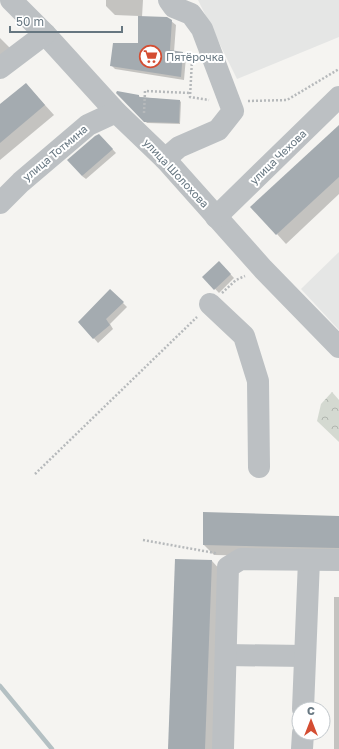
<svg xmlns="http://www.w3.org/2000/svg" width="339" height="749" font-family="'Golos Text',sans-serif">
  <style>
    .built { fill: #e5e6e5 }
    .forest { fill: url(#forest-crowns) }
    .shadow { fill: #0003 }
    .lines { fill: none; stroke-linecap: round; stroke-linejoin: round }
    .stream { stroke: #b4c0c3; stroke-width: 4.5 }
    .building { fill: #a4abb0 }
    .path { stroke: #b6b9bb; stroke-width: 2.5; stroke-dasharray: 2 2; stroke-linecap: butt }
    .minor { stroke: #bcc0c3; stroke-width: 22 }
    .labels { text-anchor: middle; stroke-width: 4; stroke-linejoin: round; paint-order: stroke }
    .poi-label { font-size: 11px; fill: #667680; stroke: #fff; text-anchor: start }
    .street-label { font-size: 11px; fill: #667680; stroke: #fff }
  </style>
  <defs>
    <pattern id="forest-crowns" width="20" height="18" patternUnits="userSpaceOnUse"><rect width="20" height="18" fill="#d4d9d1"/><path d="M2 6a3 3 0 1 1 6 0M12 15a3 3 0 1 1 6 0" fill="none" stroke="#b0b5af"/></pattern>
  </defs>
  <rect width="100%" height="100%" fill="#f5f4f1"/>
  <g class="built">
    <path d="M198 0H339V37L237 79Z"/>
    <path d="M339 252V330L301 289Z"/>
  </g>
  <path class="forest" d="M332 392 339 400V442L317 421 321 404Z"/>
  <g class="shadow">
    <path d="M106 0H143L142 17 171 21 176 25 174 52 182 53 186 57 184 80 115 69 111 65 139 44V16L115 15 106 6Z"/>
    <path d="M0 38 17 55 0 68Z"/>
    <path d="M26 84 54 115 0 160V106Z"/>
    <path d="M117 93 139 96 140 97 180 101 181 102 180 124 147 123Z"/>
    <path d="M339 126V194L286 244 277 234Z"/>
    <path d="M103 139 116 153 86 179 82 176Z"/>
    <path d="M219 262 234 278 219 293 204 277Z"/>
    <path d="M110 290 127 307 110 324 113 329 98 343 80 322Z"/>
    <path d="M339 517V557L214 555 204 545Z"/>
    <path d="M212 561 222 572 216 749H169Z"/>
    <rect x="334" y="597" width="5" height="152"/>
  </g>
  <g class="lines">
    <path class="stream" d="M0 686 52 749"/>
  </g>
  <g class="building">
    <path d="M138 16 167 17 172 20 170 50 183 52 181 77 110 66 113 43H138Z"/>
    <path d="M26 83 45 105 0 143V104Z"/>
    <path d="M117 91 139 95V97L180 100 179 123 144 122 116 93Z"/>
    <path d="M339 125V177L276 235 250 207Z"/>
    <path d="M99 134 113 149 82 176 67 160 95 136Z"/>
    <path d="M219 261 231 274 214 290 202 277Z"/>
    <path d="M110 289 124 302 106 319 110 325 93 339 78 322Z"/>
    <path d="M203 512 339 516V548L203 545Z"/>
    <path d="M175 559 212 560 205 749H168Z"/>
  </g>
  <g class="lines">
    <g class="path">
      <path d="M192 60 190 97 209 100"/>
      <path d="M248 101 287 100 339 69"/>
      <path d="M144 113 145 91 190 93"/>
      <path d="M222 293 236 280 245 276"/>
      <path d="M35 474 197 317"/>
      <path d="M143 540 215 553 216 555"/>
    </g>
    <g class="minor">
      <path d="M11 0 45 34 116 112 165 159 263 269 339 347"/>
      <path d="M0 68 45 34"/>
      <path d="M165 159 179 147 218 130 233 111 202 29 191 14 174 7 169 0"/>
      <path d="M0 203 21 182 88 125 116 112"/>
      <path d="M216 217 339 97"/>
      <path d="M210 304 244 336 258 381 259 467"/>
      <path d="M226 655 305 656"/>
      <path d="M303 709 309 560"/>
      <path d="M223 749 228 567 241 559 339 560"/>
      <path d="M302 749 303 733"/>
    </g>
  </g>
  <defs>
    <symbol id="supermarket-ring" viewBox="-11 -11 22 22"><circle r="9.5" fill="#fff" stroke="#d44d32" stroke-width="1.5"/><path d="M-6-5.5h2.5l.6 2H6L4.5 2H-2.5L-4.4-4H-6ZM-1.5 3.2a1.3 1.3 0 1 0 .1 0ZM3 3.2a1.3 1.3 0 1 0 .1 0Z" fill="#d44d32"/></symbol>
  </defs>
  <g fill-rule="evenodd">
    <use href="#supermarket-ring" x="138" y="44" width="25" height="25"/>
  </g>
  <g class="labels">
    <g class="poi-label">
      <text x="166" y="61">Пятёрочка</text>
    </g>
    <g class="street-label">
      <text transform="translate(55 153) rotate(-40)" y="4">улица Тотмина</text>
      <text transform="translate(278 157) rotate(-44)" y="4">улица Чехова</text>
      <text transform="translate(176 173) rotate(47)" y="4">улица Шолохова</text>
    </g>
  </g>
  <g transform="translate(311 721)"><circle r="19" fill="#ffffff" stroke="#c2c8cc"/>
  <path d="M0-3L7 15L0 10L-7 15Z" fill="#d44d32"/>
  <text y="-6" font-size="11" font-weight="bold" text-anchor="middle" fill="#667680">С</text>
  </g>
  <path d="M10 26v6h112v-6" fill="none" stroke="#667680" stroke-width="2"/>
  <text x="16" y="26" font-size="12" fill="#667680" stroke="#ffffff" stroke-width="3" paint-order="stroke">50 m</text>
</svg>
